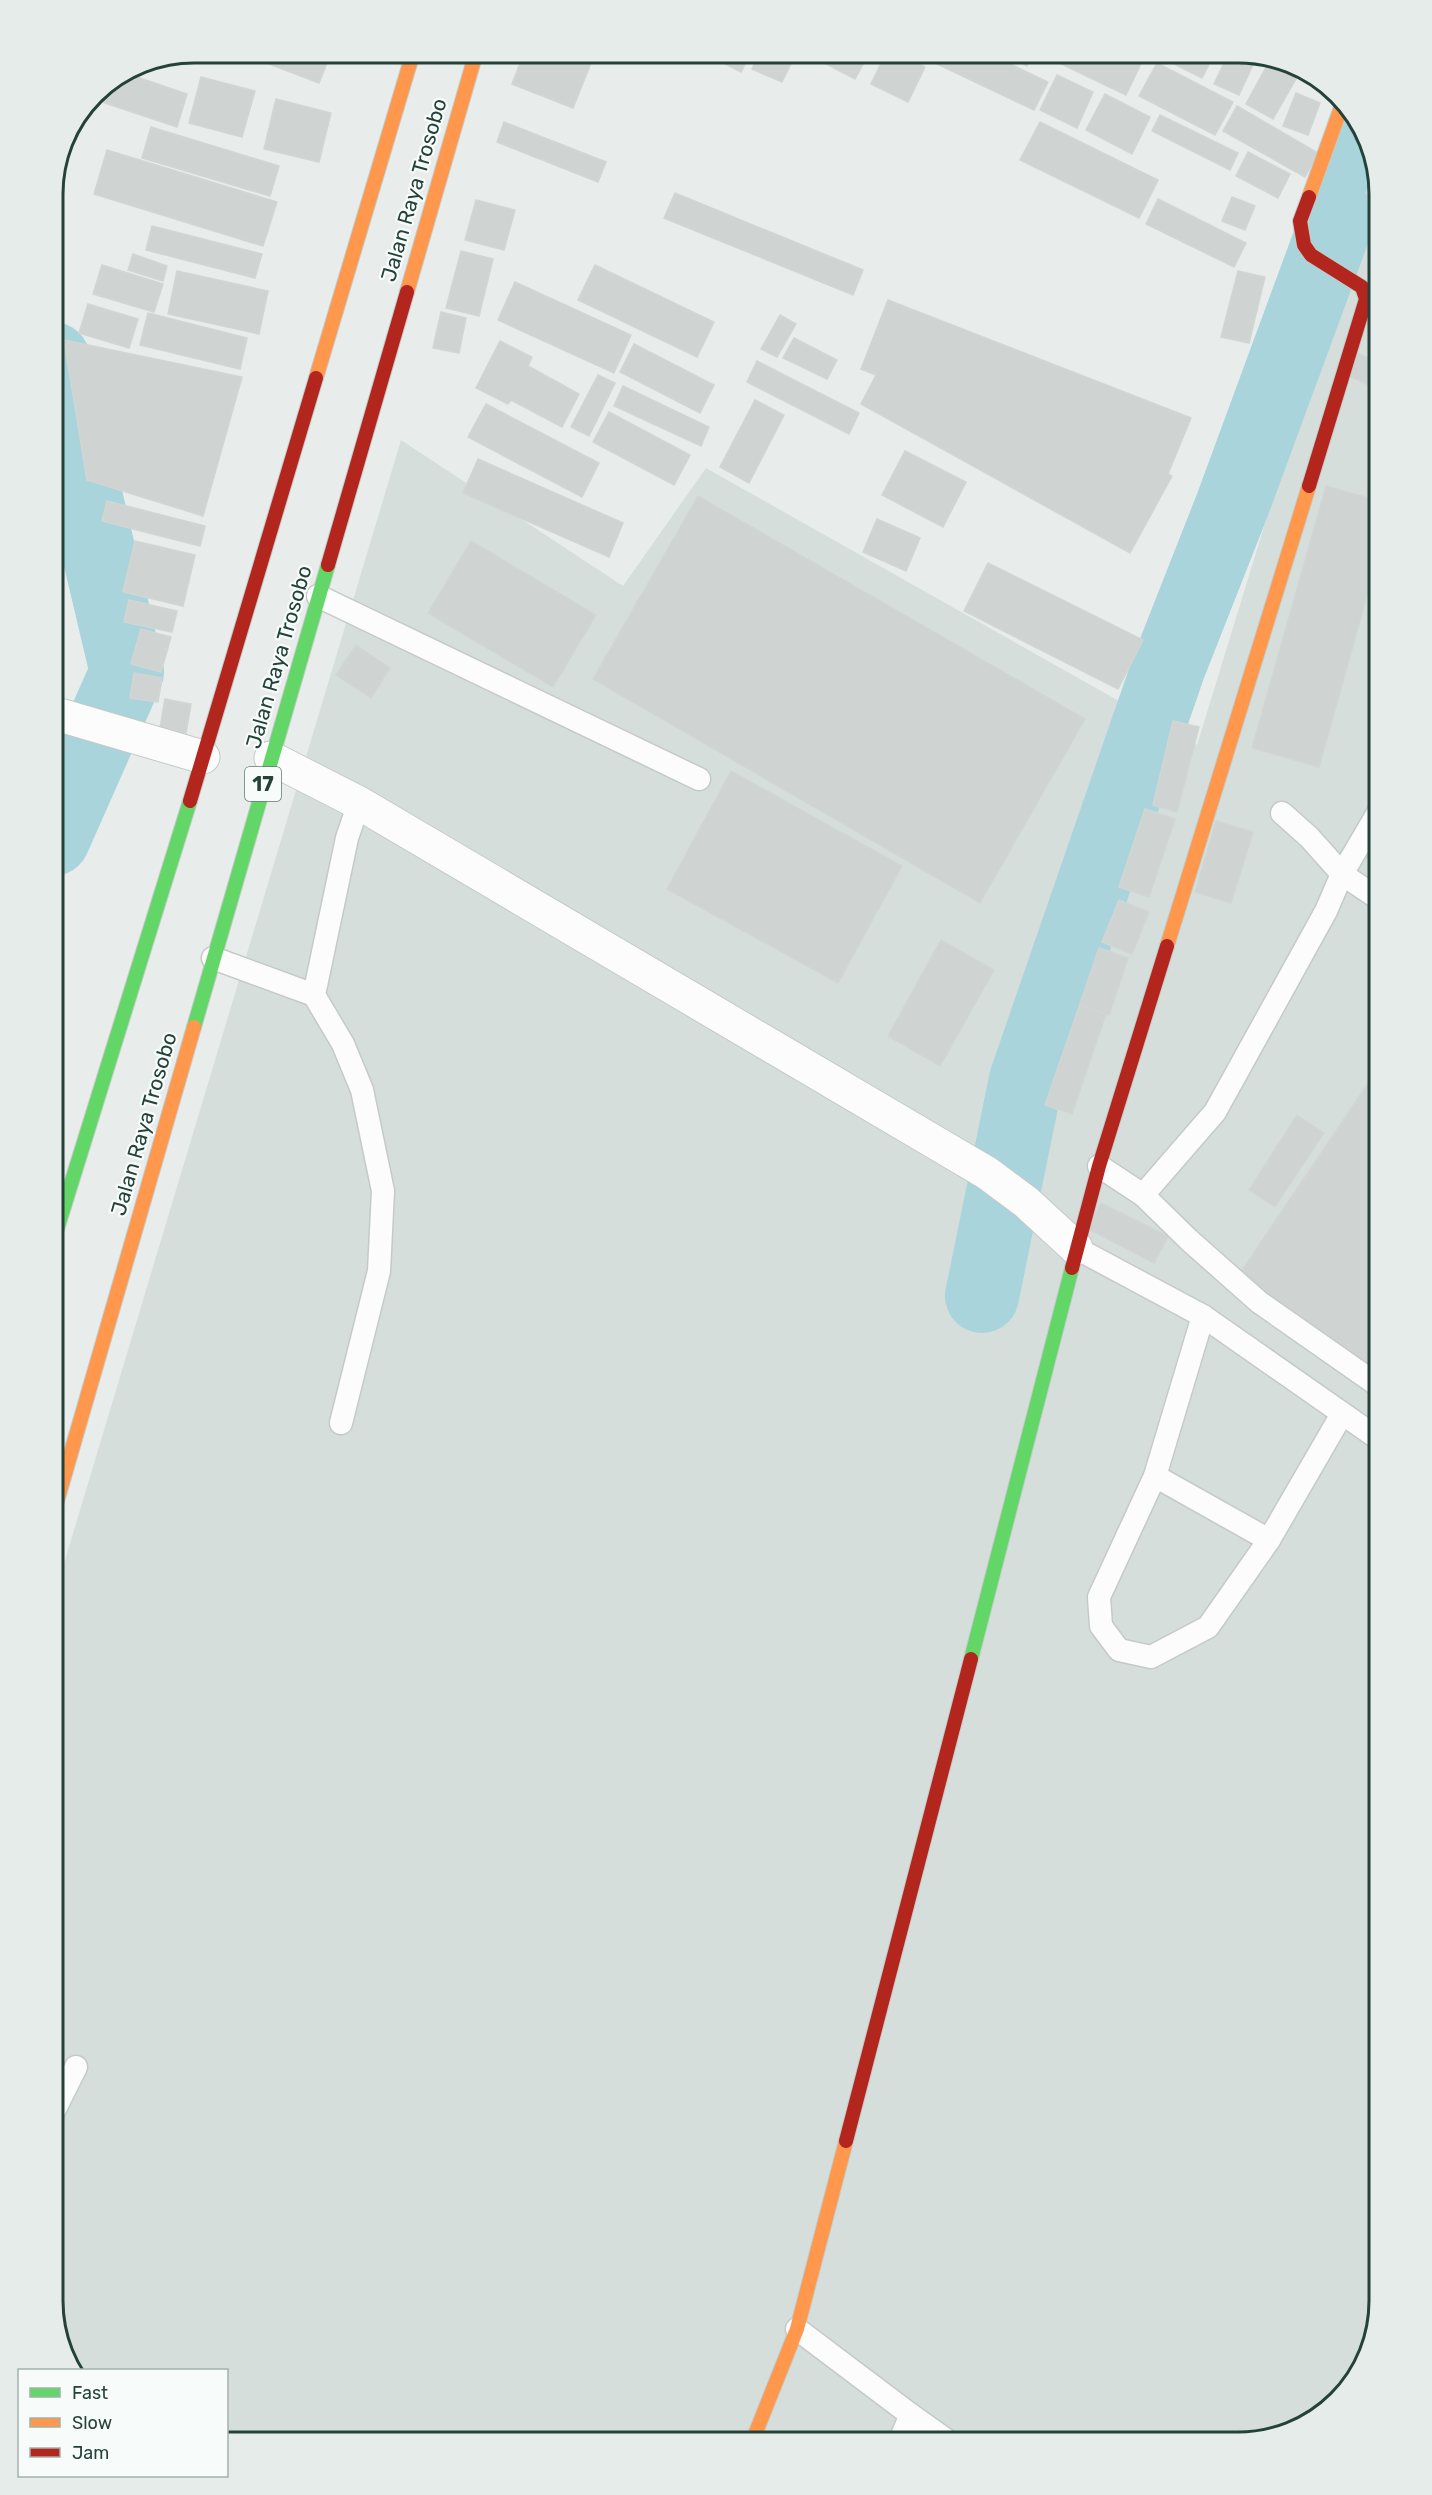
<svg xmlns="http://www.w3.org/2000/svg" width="1432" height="2495" font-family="Rubik,sans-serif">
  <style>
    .built { fill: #d6dedb }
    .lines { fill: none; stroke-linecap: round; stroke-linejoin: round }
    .river { stroke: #a9d4db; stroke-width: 74 }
    .building { fill: #cfd4d2; stroke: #d1d6d4; stroke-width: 1.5 }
    .lane-casing { stroke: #c5cac8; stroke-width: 25 }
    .street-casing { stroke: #c5cac8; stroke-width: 35 }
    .fast-casing { stroke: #c3cbc8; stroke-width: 16 }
    .slow-casing { stroke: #c3cbc8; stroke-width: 16 }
    .jam-casing { stroke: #c3cbc8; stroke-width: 16 }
    .lane { stroke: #fcfcfc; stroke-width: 22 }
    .street { stroke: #fcfcfc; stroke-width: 33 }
    .fast { stroke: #63d668; stroke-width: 14 }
    .slow { stroke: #ff974d; stroke-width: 14 }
    .jam { stroke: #b3261e; stroke-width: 14 }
    .labels { text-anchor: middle; stroke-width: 4.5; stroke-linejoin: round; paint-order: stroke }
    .shield { fill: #f7fbf9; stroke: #637a73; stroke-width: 1.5 }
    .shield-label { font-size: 20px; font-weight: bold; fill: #24423a }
    .street-label { font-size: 21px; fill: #24423a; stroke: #f7fbf9 }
    .rim { fill: none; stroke: #24423a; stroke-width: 3 }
  </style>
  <rect width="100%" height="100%" fill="#e8edeb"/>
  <path class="built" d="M1374 168 1379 194V2302L1356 2380 1300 2428 1238 2442H227L226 2370H73L67 2363 53 2301V1600L401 440 623 586 706 468 1197 745Z"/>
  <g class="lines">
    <g class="river">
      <path d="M53 839 127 672 53 359"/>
      <path d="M982 1296 1026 1080 1169 666 1232 506 1334 229 1364 130"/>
    </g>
  </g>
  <g class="building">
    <path d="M240 53H331L319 83Z"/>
    <path d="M524 53H578L593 58 573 108 512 84Z"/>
    <path d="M718 53H751L741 72 715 59Z"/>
    <path d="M759 53H796L782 82 752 69Z"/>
    <path d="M805 53H869L855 79Z"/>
    <path d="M886 53H897L925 67 908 102 871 84Z"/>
    <path d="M914 53H987L1048 82 1034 110Z"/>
    <path d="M1000 53H1033L1027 66Z"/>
    <path d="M1043 53H1146L1126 95 1042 55Z"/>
    <path d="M1175 53H1215L1202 78 1170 62Z"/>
    <path d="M1229 53H1248L1257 56 1239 95 1214 84Z"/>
    <path d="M1270 60 1300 72 1273 119 1246 104Z"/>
    <path d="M1157 63 1233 102 1215 135 1139 96Z"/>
    <path d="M125 73 187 94 177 127 96 100 99 90Z"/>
    <path d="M1057 75 1093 92 1077 128 1040 110Z"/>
    <path d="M201 77 255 91 242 137 189 123Z"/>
    <path d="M1296 93 1320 103 1308 135 1283 126Z"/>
    <path d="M1105 94 1150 117 1132 154 1086 130Z"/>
    <path d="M276 99 331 113 319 162 264 149Z"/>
    <path d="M1237 106 1318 153 1305 177 1223 131Z"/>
    <path d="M1160 115 1238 153 1230 170 1152 131Z"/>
    <path d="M504 122 606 162 598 182 497 142Z"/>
    <path d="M1040 122 1158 180 1139 218 1020 160Z"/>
    <path d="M151 127 279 166 270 196 142 158Z"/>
    <path d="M107 150 277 202 263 246 94 194Z"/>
    <path d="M1248 152 1290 174 1278 198 1236 176Z"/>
    <path d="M1374 170 1379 194V197L1366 193Z"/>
    <path d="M675 193 863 270 853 295 664 218Z"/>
    <path d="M1232 197 1255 206 1245 230 1222 221Z"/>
    <path d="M1158 199 1246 243 1234 267 1146 224Z"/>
    <path d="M476 200 515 210 504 250 465 240Z"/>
    <path d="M152 226 262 254 255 278 146 250Z"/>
    <path d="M461 251 493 259 479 316 446 308Z"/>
    <path d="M133 254 167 266 163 281 128 270Z"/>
    <path d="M102 265 163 284 154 312 93 294Z"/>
    <path d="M595 265 714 322 697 357 578 300Z"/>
    <path d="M177 271 268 291 259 334 168 314Z"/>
    <path d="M1238 271 1265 277 1249 343 1221 337Z"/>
    <path d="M515 282 631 335 614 373 498 320Z"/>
    <path d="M888 300 1191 418 1168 474 1172 476 1130 553 861 404 876 375 861 369Z"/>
    <path d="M88 304 138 319 129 348 79 333Z"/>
    <path d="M441 312 466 318 459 353 433 348Z"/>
    <path d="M148 313 247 338 240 369 140 345Z"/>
    <path d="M780 315 796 324 777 357 761 349Z"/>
    <path d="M794 338 837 360 827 379 783 358Z"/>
    <path d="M64 340 242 377 203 516 87 480Z"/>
    <path d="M500 341 532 357 528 366 579 394 562 427 511 400 508 404 476 388Z"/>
    <path d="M634 344 714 385 700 413 620 372Z"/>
    <path d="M1357 353 1379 363V390L1347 375Z"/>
    <path d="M757 361 859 413 849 434 747 382Z"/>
    <path d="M598 375 615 383 589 436 571 427Z"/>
    <path d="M623 386 709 427 701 446 614 406Z"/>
    <path d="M755 400 784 415 749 483 720 467Z"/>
    <path d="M486 404 599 463 582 497 468 437Z"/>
    <path d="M609 412 690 455 674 485 593 442Z"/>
    <path d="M905 451 966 482 943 527 882 495Z"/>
    <path d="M478 459 623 523 609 557 463 493Z"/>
    <path d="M1326 486 1379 501V553L1319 767 1252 748Z"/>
    <path d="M698 496 1085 719 980 903 593 679Z"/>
    <path d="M107 501 205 526 200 546 102 521Z"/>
    <path d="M877 519 920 538 906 571 863 552Z"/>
    <path d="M135 541 195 555 183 606 123 592Z"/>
    <path d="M471 541 596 615 553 687 428 613Z"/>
    <path d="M988 563 1143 640 1118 689 964 611Z"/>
    <path d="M129 600 177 611 172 632 124 622Z"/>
    <path d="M141 629 171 637 161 672 131 664Z"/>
    <path d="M356 645 390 668 371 698 336 675Z"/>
    <path d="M134 673 162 678 158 702 130 698Z"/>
    <path d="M165 699 191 704 186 733 160 728Z"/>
    <path d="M1173 721 1199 727 1177 812 1153 805Z"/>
    <path d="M731 771 902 866 838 983 667 889Z"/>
    <path d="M1145 809 1175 819 1149 897 1119 887Z"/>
    <path d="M1379 817V866L1357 851Z"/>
    <path d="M1216 821 1253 832 1231 903 1195 892Z"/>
    <path d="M1119 900 1149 912 1132 954 1102 942Z"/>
    <path d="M941 940 994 970 940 1066 888 1036Z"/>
    <path d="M1099 948 1128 958 1109 1015 1080 1004Z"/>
    <path d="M1080 1004 1106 1014 1072 1114 1045 1105Z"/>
    <path d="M1379 1067V1375L1237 1278Z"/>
    <path d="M1297 1115 1324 1133 1275 1207 1249 1190Z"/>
    <path d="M1101 1203 1168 1236 1154 1263 1088 1229Z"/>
  </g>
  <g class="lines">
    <defs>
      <g id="lane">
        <path d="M318 596 699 779"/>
        <path d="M1282 813 1309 837 1342 874 1379 899"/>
        <path d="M213 958 314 995"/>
        <path d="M1099 1166 1143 1195 1215 1112 1326 911 1342 874 1379 811"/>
        <path d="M1143 1195 1189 1240 1259 1302 1379 1386"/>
        <path d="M1076 1248 1203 1316 1379 1439"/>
        <path d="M1203 1316 1155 1476 1099 1597 1101 1626 1119 1650 1151 1657 1208 1627 1269 1540 1342 1414"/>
        <path d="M341 1423 379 1271 383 1191 362 1090 343 1044 314 995 347 838 359 803"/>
        <path d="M1155 1476 1269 1540"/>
        <path d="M53 2113 76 2067"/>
        <path d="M797 2329 911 2415 899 2442"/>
        <path d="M911 2415 949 2442"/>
      </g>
      <g id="street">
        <path d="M53 713 203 757"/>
        <path d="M271 758 359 803 987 1173 1026 1202 1076 1248"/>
      </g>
      <g id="fast">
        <path d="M194 1027 328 565"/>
        <path d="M53 1242 190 801"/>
        <path d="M971 1659 1072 1268"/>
      </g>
      <g id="slow">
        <path d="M1309 197 1342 105"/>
        <path d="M407 292 476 53"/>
        <path d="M316 378 413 53"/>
        <path d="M1167 946 1309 486"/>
        <path d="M53 1515 194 1027"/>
        <path d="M752 2442 797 2329 846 2141"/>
      </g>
      <g id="jam">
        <path d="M1309 486 1366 299 1362 287 1311 255 1304 245 1300 221 1309 197"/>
        <path d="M328 565 407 292"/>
        <path d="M190 801 316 378"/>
        <path d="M1072 1268 1099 1166 1167 946"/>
        <path d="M846 2141 971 1659"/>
      </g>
    </defs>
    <use href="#lane" class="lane-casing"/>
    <use href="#street" class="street-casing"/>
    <use href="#fast" class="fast-casing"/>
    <use href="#slow" class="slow-casing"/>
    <use href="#jam" class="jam-casing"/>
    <use href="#lane" class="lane"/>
    <use href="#street" class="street"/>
    <use href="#fast" class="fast"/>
    <use href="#slow" class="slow"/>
    <use href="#jam" class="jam"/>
  </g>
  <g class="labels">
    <rect class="shield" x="245" y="767" width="36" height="34" rx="4.5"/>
    <g class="shield-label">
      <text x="263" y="791">17</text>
    </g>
    <g class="street-label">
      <text transform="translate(414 190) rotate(-74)" y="7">Jalan Raya Trosobo</text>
      <text transform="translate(279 657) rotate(-74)" y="7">Jalan Raya Trosobo</text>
      <text transform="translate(144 1124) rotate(-74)" y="7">Jalan Raya Trosobo</text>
    </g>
  </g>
  <path d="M0 0H1432V2495H0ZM194 63H1238A131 131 0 0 1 1369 194V2301A131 131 0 0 1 1238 2432H194A131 131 0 0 1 63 2301V194A131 131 0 0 1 194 63Z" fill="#e6ecea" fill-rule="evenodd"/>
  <path class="rim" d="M194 63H1238A131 131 0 0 1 1369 194V2301A131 131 0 0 1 1238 2432H194A131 131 0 0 1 63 2301V194A131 131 0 0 1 194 63Z"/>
  <rect x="18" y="2369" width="210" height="108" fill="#f7fbf9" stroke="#a3b1ad" stroke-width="1.5"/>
  <rect x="30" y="2388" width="30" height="9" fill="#63d668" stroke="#a3b1ad" stroke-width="1.5"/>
  <text x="72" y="2399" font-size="18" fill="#24423a">Fast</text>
  <rect x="30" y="2418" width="30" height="9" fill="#ff974d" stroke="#a3b1ad" stroke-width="1.5"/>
  <text x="72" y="2429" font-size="18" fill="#24423a">Slow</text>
  <rect x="30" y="2448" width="30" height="9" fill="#b3261e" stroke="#a3b1ad" stroke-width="1.5"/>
  <text x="72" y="2459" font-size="18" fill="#24423a">Jam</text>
</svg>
